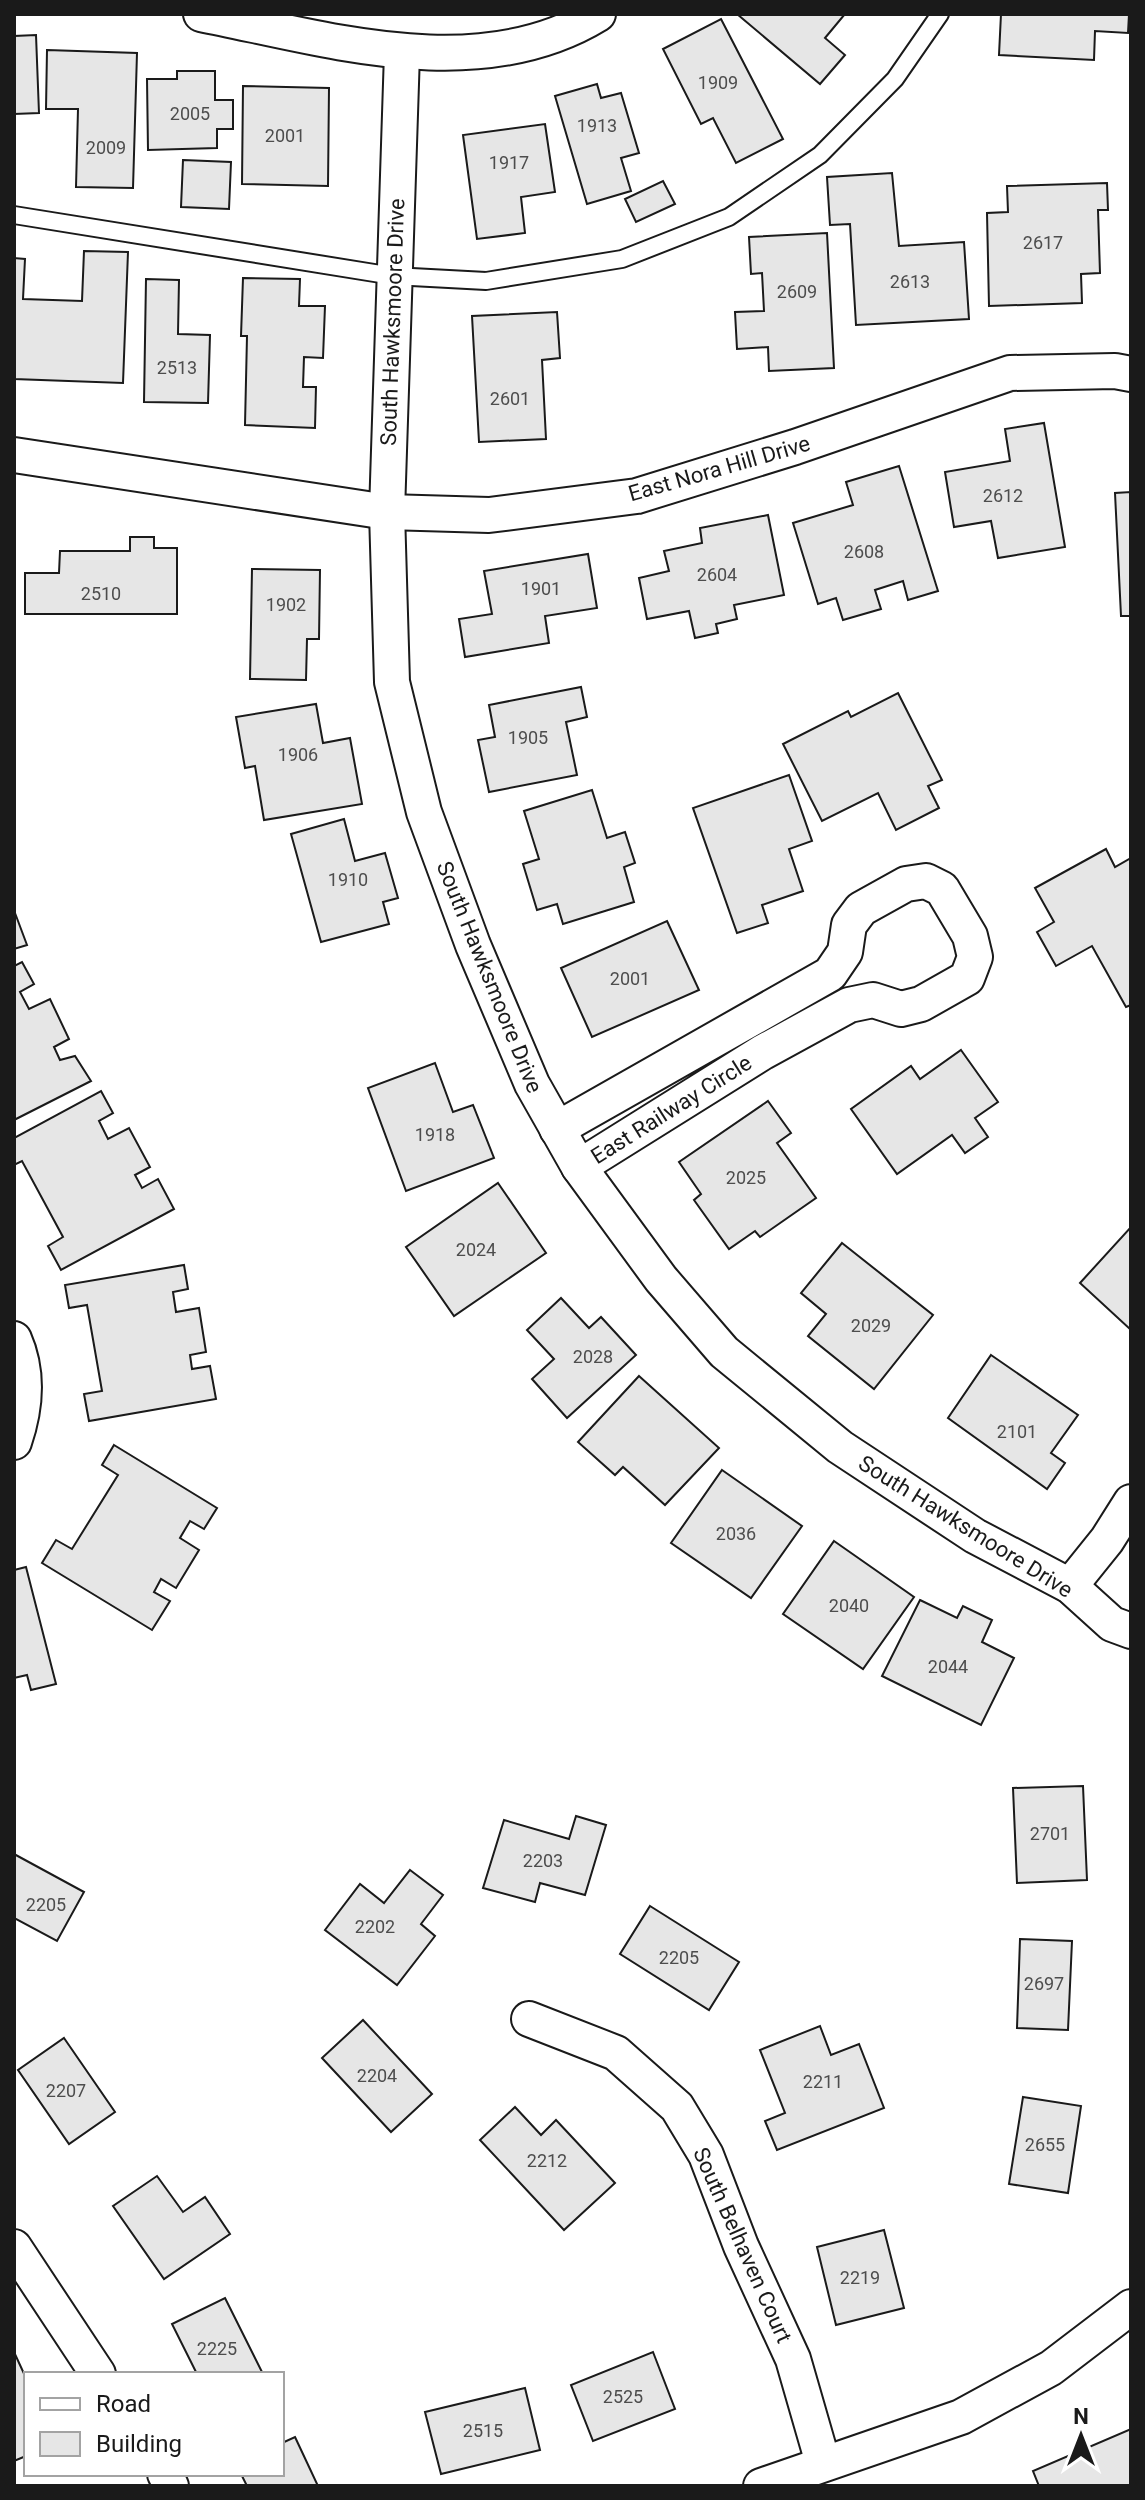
<svg xmlns="http://www.w3.org/2000/svg" width="1145" height="2500" font-family="Roboto,sans-serif">
  <style>
    .building { fill: #e6e6e6; stroke: #1a1a1a; stroke-width: 2 }
    .lines { fill: none; stroke-linecap: round; stroke-linejoin: round }
    .lane-casing { stroke: #1a1a1a; stroke-width: 20 }
    .street-casing { stroke: #1a1a1a; stroke-width: 38 }
    .lane { stroke: #fff; stroke-width: 16 }
    .street { stroke: #fff; stroke-width: 34 }
    .labels { text-anchor: middle; stroke-width: 6; stroke-linejoin: round; paint-order: stroke }
    .number-label { font-size: 18px; fill: #4d4d4d }
    .street-label { font-size: 22px; fill: #1a1a1a; stroke: #fff }
  </style>
  <rect width="100%" height="100%" fill="#fff"/>
  <g class="building">
    <path d="M737 14H845L825 38 845 55 820 84Z"/>
    <path d="M1001 14H1129L1128 33 1095 31 1094 60 999 55Z"/>
    <path d="M721 19 783 139 736 163 713 118 701 124 663 49Z"/>
    <path d="M36 35 39 113 14 114V36Z"/>
    <path d="M47 50 137 53 133 188 76 187 78 109H46Z"/>
    <path d="M177 71H215V100H233V129H217V148L148 150 147 79H177Z"/>
    <path d="M597 84 601 98 621 93 639 153 621 158 631 191 587 204 555 96Z"/>
    <path d="M243 86 329 88 328 186 242 184Z"/>
    <path d="M545 124 555 192 521 197 525 233 477 239 463 135Z"/>
    <path d="M183 160 231 162 229 209 181 207Z"/>
    <path d="M892 173 899 246 964 242 969 319 856 325 850 224 830 225 827 177Z"/>
    <path d="M663 181 675 204 636 222 625 199Z"/>
    <path d="M1107 183 1108 210H1098L1100 273 1081 274 1082 303 989 306 987 213 1008 212 1007 186Z"/>
    <path d="M827 233 834 368 769 371 768 347 737 349 735 312 764 311 762 273 751 274 749 237Z"/>
    <path d="M84 251 128 252 123 383 14 379V258L25 259 23 299 82 301Z"/>
    <path d="M243 278 300 279 299 306H325L323 358 304 357 303 387H316L315 428 245 425 247 336H241Z"/>
    <path d="M146 279 179 280 178 334 210 335 208 403 144 402Z"/>
    <path d="M557 312 560 358 542 360 546 439 479 442 472 316Z"/>
    <path d="M1044 423 1065 547 998 558 991 521 954 527 945 472 1010 461 1005 429Z"/>
    <path d="M899 466 938 591 908 600 903 581 875 590 881 609 843 620 836 598 818 604 793 523 853 505 846 482Z"/>
    <path d="M1131 492V616H1121L1115 493Z"/>
    <path d="M768 515 784 595 734 605 737 619 716 624 718 633 695 638 689 611 647 619 639 578 669 571 664 551 702 543 700 528Z"/>
    <path d="M130 537H154V548H177V614H25V573H59L60 551H130Z"/>
    <path d="M588 554 597 608 545 616 549 643 465 657 459 619 492 614 484 571Z"/>
    <path d="M252 569 320 570 319 639H307L306 680 250 679Z"/>
    <path d="M581 687 587 717 566 722 577 775 489 792 478 740 495 737 489 705Z"/>
    <path d="M898 693 942 780 928 786 939 808 896 830 878 793 822 821 783 744 848 711 851 717Z"/>
    <path d="M316 704 323 743 350 738 362 804 264 820 255 766 245 768 236 717Z"/>
    <path d="M789 775 812 841 789 849 803 891 762 905 768 923 737 933 693 808Z"/>
    <path d="M592 790 607 838 625 832 635 863 624 867 634 902 563 924 557 904 537 910 523 864 539 859 524 811Z"/>
    <path d="M344 819 355 861 385 853 398 898 383 902 389 924 321 942 291 834Z"/>
    <path d="M1106 849 1115 867 1131 858V1005L1126 1007 1092 946 1056 966 1037 932 1054 922 1035 888Z"/>
    <path d="M15 913 27 945 14 949V914Z"/>
    <path d="M667 921 699 990 592 1037 561 968Z"/>
    <path d="M22 962 34 984 20 992 29 1009 50 999 69 1039 54 1047 60 1060 75 1056 91 1081 14 1120V966Z"/>
    <path d="M961 1050 998 1102 975 1118 988 1137 965 1153 952 1135 897 1174 851 1109 911 1066 920 1079Z"/>
    <path d="M435 1063 453 1112 473 1105 494 1158 406 1191 368 1088Z"/>
    <path d="M101 1091 113 1113 99 1121 108 1139 129 1128 150 1167 135 1175 142 1188 158 1179 174 1209 61 1270 48 1246 63 1237 22 1161 14 1165V1138Z"/>
    <path d="M768 1101 791 1133 777 1143 816 1198 760 1237 755 1231 729 1249 694 1200 701 1194 679 1162Z"/>
    <path d="M498 1183 546 1253 454 1316 406 1247Z"/>
    <path d="M1131 1227V1330L1080 1283Z"/>
    <path d="M842 1243 933 1315 874 1389 808 1336 826 1314 801 1293Z"/>
    <path d="M184 1265 188 1289 173 1292 176 1312 199 1308 206 1352 190 1355 192 1369 210 1366 216 1399 89 1421 84 1394 102 1391 87 1305 69 1308 65 1285Z"/>
    <path d="M561 1298 589 1328 601 1317 636 1355 567 1418 532 1379 554 1359 527 1330Z"/>
    <path d="M991 1355 1078 1415 1051 1453 1065 1463 1047 1489 948 1418Z"/>
    <path d="M639 1376 719 1448 665 1505 623 1467 615 1475 578 1442Z"/>
    <path d="M114 1445 217 1508 204 1529 190 1521 180 1538 199 1550 176 1588 161 1579 154 1592 170 1601 152 1630 42 1563 56 1540 72 1549 118 1475 102 1465Z"/>
    <path d="M722 1470 802 1526 751 1598 671 1543Z"/>
    <path d="M834 1541 914 1597 863 1669 783 1614Z"/>
    <path d="M26 1567 56 1684 31 1690 27 1675 14 1678V1570Z"/>
    <path d="M920 1600 957 1618 963 1606 992 1620 982 1642 1014 1658 981 1725 882 1676Z"/>
    <path d="M1083 1786 1087 1880 1017 1883 1013 1788Z"/>
    <path d="M576 1816 606 1825 585 1895 540 1883 535 1902 483 1888 504 1820 569 1839Z"/>
    <path d="M14 1854 84 1892 57 1941 14 1918Z"/>
    <path d="M410 1870 443 1895 421 1924 435 1936 397 1985 325 1930 360 1884 384 1903Z"/>
    <path d="M650 1906 739 1962 709 2010 620 1954Z"/>
    <path d="M1020 1939 1072 1941 1068 2030 1017 2028Z"/>
    <path d="M363 2020 432 2094 391 2132 322 2058Z"/>
    <path d="M820 2026 831 2055 859 2044 884 2108 777 2150 765 2121 785 2113 760 2050Z"/>
    <path d="M64 2038 115 2112 69 2144 18 2070Z"/>
    <path d="M1023 2097 1081 2106 1068 2193 1009 2184Z"/>
    <path d="M515 2107 541 2135 556 2120 615 2183 564 2230 480 2140Z"/>
    <path d="M157 2176 183 2212 205 2197 230 2234 164 2279 113 2206Z"/>
    <path d="M884 2230 904 2308 836 2325 817 2247Z"/>
    <path d="M225 2298 263 2374H197L172 2324Z"/>
    <path d="M14 2352 26 2378V2456L14 2461Z"/>
    <path d="M653 2352 675 2409 593 2441 571 2385Z"/>
    <path d="M525 2388 540 2450 441 2474 425 2412Z"/>
    <path d="M1131 2429V2486H1039L1033 2471Z"/>
    <path d="M295 2437 318 2486H247L241 2474H282V2443Z"/>
  </g>
  <g class="lines">
    <defs>
      <path id="lane" d="M14 215 393 276 486 281 622 259 729 217 820 155 895 79 940 14"/>
      <g id="street">
        <path d="M201 14C327 39 479 87 598 14"/>
        <path d="M402 53 387 512 392 682 424 812 473 945 532 1084 579 1167 661 1279 724 1352 840 1447 975 1536 1070 1586 1112 1624 1131 1631"/>
        <path d="M14 455 387 512 489 515 637 496 795 447 1010 373 1115 371 1131 374"/>
        <path d="M557 1129 830 974 845 952 849 925 861 909 906 884 926 881 942 889 970 936 975 957 967 978 921 1004 901 1009 873 1000 849 1005 763 1052 579 1167"/>
        <path d="M14 1339C29 1373 26 1407 14 1442"/>
        <path d="M1070 1586 1107 1540 1131 1502"/>
        <path d="M529 2019 616 2053 677 2107 706 2155 741 2246 793 2359 823 2463"/>
        <path d="M14 2247 98 2374"/>
        <path d="M165 2474 171 2486"/>
        <path d="M761 2486 961 2417 1051 2368 1131 2307"/>
      </g>
    </defs>
    <use href="#lane" class="lane-casing"/>
    <use href="#street" class="street-casing"/>
    <use href="#lane" class="lane"/>
    <use href="#street" class="street"/>
  </g>
  <g class="labels">
    <g class="number-label">
      <text x="718" y="89">1909</text>
      <text x="190" y="120">2005</text>
      <text x="597" y="132">1913</text>
      <text x="285" y="142">2001</text>
      <text x="106" y="154">2009</text>
      <text x="509" y="169">1917</text>
      <text x="1043" y="249">2617</text>
      <text x="910" y="288">2613</text>
      <text x="797" y="298">2609</text>
      <text x="177" y="374">2513</text>
      <text x="510" y="405">2601</text>
      <text x="1003" y="502">2612</text>
      <text x="864" y="558">2608</text>
      <text x="717" y="581">2604</text>
      <text x="541" y="595">1901</text>
      <text x="101" y="600">2510</text>
      <text x="286" y="611">1902</text>
      <text x="528" y="744">1905</text>
      <text x="298" y="761">1906</text>
      <text x="348" y="886">1910</text>
      <text x="630" y="985">2001</text>
      <text x="435" y="1141">1918</text>
      <text x="746" y="1184">2025</text>
      <text x="476" y="1256">2024</text>
      <text x="871" y="1332">2029</text>
      <text x="593" y="1363">2028</text>
      <text x="1017" y="1438">2101</text>
      <text x="736" y="1540">2036</text>
      <text x="849" y="1612">2040</text>
      <text x="948" y="1673">2044</text>
      <text x="1050" y="1840">2701</text>
      <text x="543" y="1867">2203</text>
      <text x="46" y="1911">2205</text>
      <text x="375" y="1933">2202</text>
      <text x="679" y="1964">2205</text>
      <text x="1044" y="1990">2697</text>
      <text x="377" y="2082">2204</text>
      <text x="823" y="2088">2211</text>
      <text x="66" y="2097">2207</text>
      <text x="1045" y="2151">2655</text>
      <text x="547" y="2167">2212</text>
      <text x="860" y="2284">2219</text>
      <text x="217" y="2355">2225</text>
      <text x="623" y="2403">2525</text>
      <text x="483" y="2437">2515</text>
    </g>
    <g class="street-label">
      <text transform="translate(392 322) rotate(-88)" y="8">South Hawksmoore Drive</text>
      <text transform="translate(719 468) rotate(-16)" y="8">East Nora Hill Drive</text>
      <text transform="translate(490 977) rotate(68)" y="8">South Hawksmoore Drive</text>
      <text transform="translate(671 1109) rotate(-32)" y="8">East Railway Circle</text>
      <text transform="translate(966 1526) rotate(32)" y="8">South Hawksmoore Drive</text>
      <text transform="translate(743 2245) rotate(66)" y="8">South Belhaven Court</text>
    </g>
  </g>
  <rect width="1145" height="2500" fill="none" stroke="#1a1a1a" stroke-width="32"/>
  <rect x="24" y="2372" width="260" height="104" fill="#ffffff" stroke="#a3a3a3" stroke-width="2"/>
  <rect x="40" y="2398" width="40" height="12" fill="#ffffff" stroke="#a3a3a3" stroke-width="2"/>
  <text x="96" y="2412" font-size="24" fill="#1a1a1a">Road</text>
  <rect x="40" y="2432" width="40" height="24" fill="#e6e6e6" stroke="#a3a3a3" stroke-width="2"/>
  <text x="96" y="2452" font-size="24" fill="#1a1a1a">Building</text>
  <g transform="translate(1081 2436)" stroke="#ffffff" stroke-width="6" paint-order="stroke">
  <path d="M0-6L14 30L0 20L-14 30Z" fill="#1a1a1a"/>
  <text y="-12" font-size="22" font-weight="bold" text-anchor="middle" fill="#1a1a1a">N</text>
  </g>
</svg>
